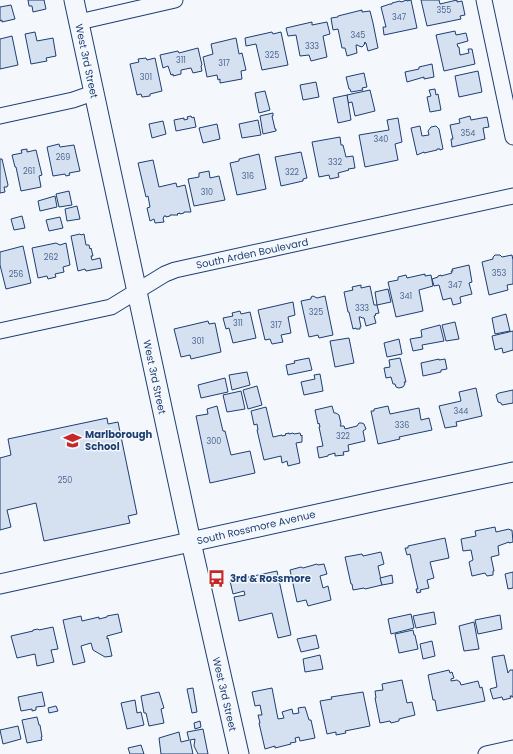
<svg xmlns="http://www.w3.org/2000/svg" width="513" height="754" font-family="Poppins,sans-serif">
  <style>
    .building { fill: #d5e0f0; stroke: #1d3f73 }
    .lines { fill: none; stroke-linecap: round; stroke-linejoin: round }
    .minor-casing { stroke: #1d3f73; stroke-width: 17 }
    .major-casing { stroke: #1d3f73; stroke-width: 21 }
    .minor { stroke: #f4f7fb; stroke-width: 15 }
    .major { stroke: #f4f7fb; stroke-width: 19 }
    .labels { text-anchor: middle; stroke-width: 3; stroke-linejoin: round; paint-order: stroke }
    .number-label { font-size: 8px; fill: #4b6792 }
    .street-label { font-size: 10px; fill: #1d3f73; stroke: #f4f7fb }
    .poi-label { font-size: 10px; font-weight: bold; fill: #1d3f73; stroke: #f4f7fb; text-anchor: start }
  </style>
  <rect width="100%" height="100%" fill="#f4f7fb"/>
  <g class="building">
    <path d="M28 0H44L46 9 33 12 32 6H29Z"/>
    <path d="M407 0V1L411 0 417 28 384 35 383 27H386L381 7 390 4H392V3L400 1 401 2Z"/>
    <path d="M421 0H439L440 4 457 0V2L462 1 465 15 460 16 461 19 427 26Z"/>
    <path d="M11 5 15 19 2 22V20L0 21V7Z"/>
    <path d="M362 10V12L370 11 373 23 378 48 368 51 366 43H365V42L364 45 362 47 359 46 357 45H356L357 53 347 56 345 48H342L338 29 333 30 331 18 338 17V16Z"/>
    <path d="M312 22V25L327 22 330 34 323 36 327 57 311 61 309 55 300 56 296 35 288 36 286 28Z"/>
    <path d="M455 31 456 35 466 33 468 41 457 44 458 47H459L460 55 469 53 468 49H472L475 64 444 71 436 35Z"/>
    <path d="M35 32 37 41 53 38 56 56 46 58 47 61 31 64 25 34Z"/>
    <path d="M272 32 273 34 281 32 288 65 262 70 256 44 246 46 245 38Z"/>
    <path d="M12 36 18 65 0 69V39Z"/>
    <path d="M236 38 239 54 242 53 246 70 241 71 242 79 220 83V79L218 80 217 75 207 77 203 57 213 54 211 44Z"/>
    <path d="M198 48 202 65 201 66 202 71 193 73 191 68 181 70V74L173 76V74L171 75 168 66 163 68 160 55 178 51 179 53Z"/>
    <path d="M146 58 147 60 155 58 162 91 150 94V96L142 97 141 94 137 95 130 64 139 62 138 59Z"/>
    <path d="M432 64 434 77 424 79V77L407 82 405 72 419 69V67Z"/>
    <path d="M478 71 482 92 459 97 455 76Z"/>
    <path d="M364 73 367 87 362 88 363 90 351 92 350 89H349L346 77Z"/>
    <path d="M316 82 319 97 303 100 300 85Z"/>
    <path d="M435 89 436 95 438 94 441 110 430 112 427 97 431 96 429 90Z"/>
    <path d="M370 90 375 111 355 116 352 102 348 103 347 95Z"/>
    <path d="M265 91 270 110 259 113 255 93Z"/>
    <path d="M347 95 351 120 338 123 333 98Z"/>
    <path d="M273 113V116H272L275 129H276V131L263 134 260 116Z"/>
    <path d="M191 116 192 118 194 117 196 127 176 131 174 120 184 118V120L188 119 187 117Z"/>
    <path d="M470 116 471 120 487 117 489 127 483 128 485 139 452 147 451 139H453L450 125 460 123 459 119Z"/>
    <path d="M398 118 402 142 395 144 398 160 365 167 359 135 389 130 387 120Z"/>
    <path d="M258 120 261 135 242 138 239 124Z"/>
    <path d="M163 121 166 134 152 138 149 124Z"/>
    <path d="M217 124 220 139 203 143 199 128Z"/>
    <path d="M420 126 422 136 429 135 428 131 431 127 436 126 439 129 443 149 440 150V149H437V150L424 153V152L417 155 411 128Z"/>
    <path d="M340 137 341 145H343L346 157 353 156 355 168 348 169 349 170 338 173 339 177 330 179 329 175 319 177 312 142Z"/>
    <path d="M59 144 60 147 74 145 80 171 69 173 70 175 66 176 65 174 53 176 47 147Z"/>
    <path d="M27 149V152L36 150 42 175 39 176 41 187 21 191 16 167H15L12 155 22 153 21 150Z"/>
    <path d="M301 152 307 178 303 179V181L281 186 275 157Z"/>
    <path d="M259 154 266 189 247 193 237 195 230 163 239 161V159Z"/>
    <path d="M0 159H2L8 185 7 187H4L5 192 0 193Z"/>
    <path d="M153 160 159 187 176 183 177 187 185 185 191 212H184V213L180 214V213L177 214 178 215H170V216L166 217V216H164V217L163 218 164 222 155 223 154 219 150 221 147 208 150 207 148 196 146 197 138 163Z"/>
    <path d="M209 171 210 178 219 176 225 200 194 206 188 179 199 177V173Z"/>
    <path d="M69 191 72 205 59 207 56 194Z"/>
    <path d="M55 196 57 207 40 211 38 201Z"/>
    <path d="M77 206 80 219 67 221 65 209Z"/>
    <path d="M22 216 25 228 14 230 11 219Z"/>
    <path d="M60 217 63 228 49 231 46 220Z"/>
    <path d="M80 234 81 235 84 234 86 245H89L90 249 91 248 93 256H91L92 260 100 258 102 268 86 271 85 269 78 271 71 236Z"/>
    <path d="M56 243 60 245 66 243 70 265 63 267 64 272 55 274 56 277 48 279 47 276 38 278 32 248Z"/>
    <path d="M23 246 31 283 6 289 0 265V252Z"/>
    <path d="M495 255H500L502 257 512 255 513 260V284L507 285 508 290 489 295 482 262 493 259V257Z"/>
    <path d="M469 265 472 282 469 283 472 294 460 297 461 303 453 305 451 298 443 300 439 285 434 286 432 279 438 277V276L441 275V276L452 273 451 271H453L452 269Z"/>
    <path d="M425 274V276L431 275 433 286 419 290 423 311 396 317 388 282 398 280V277L406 275 407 278Z"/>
    <path d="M361 285V288L370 286 374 305H377L379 313 375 314 376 315 374 316 376 323 366 326 364 318H362L361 317H359L361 327H360V329H356V328L353 329 349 312H348L344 292 353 290 352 287Z"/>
    <path d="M388 289 391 302 377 305 375 292Z"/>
    <path d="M313 296 317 298 325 296 333 335 319 338 318 335 309 337 301 301 311 299V297Z"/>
    <path d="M293 302 295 315 288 317 291 333 281 335 283 342 272 344 270 339 265 340 258 310Z"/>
    <path d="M240 311 241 314 250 312 256 338 233 343 229 328 226 329 223 318 233 316 232 313Z"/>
    <path d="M506 314 510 331 495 334 492 318Z"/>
    <path d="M208 321 209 324 215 323 221 352 191 359 190 355 181 357 174 329Z"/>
    <path d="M455 322 459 339 446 341 442 325Z"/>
    <path d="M440 325 444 341 422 345 423 349 413 351 410 339 422 337 421 330Z"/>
    <path d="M513 331V350L503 353 502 348 495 350 492 336Z"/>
    <path d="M349 338 354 363 335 367 330 341Z"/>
    <path d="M399 339 402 354 387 357 384 343Z"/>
    <path d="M309 358 312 370 288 375 286 365 295 363 294 361Z"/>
    <path d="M400 358 406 382H404L405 384 403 387 399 388 396 387 395 384H393L391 377 386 378 384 368 390 367 389 360Z"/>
    <path d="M439 359V360L445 359 447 369 441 370V372L423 376 421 363Z"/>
    <path d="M247 372 250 385 232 390 229 375Z"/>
    <path d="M320 374 323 391 304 395 301 382 315 379 314 375Z"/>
    <path d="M225 378 228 392 201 398 198 385Z"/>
    <path d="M257 386 262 405 248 409 243 390Z"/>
    <path d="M476 388 482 416 456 422 457 426 445 428 439 406 461 401 459 392Z"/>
    <path d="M513 390V403L502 405 501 403 498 402 496 395 499 393Z"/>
    <path d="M241 391 245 409 227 412 223 395Z"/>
    <path d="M217 406 223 431H225L231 455 250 451 255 473 210 483 196 416 208 414 207 409Z"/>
    <path d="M332 406 334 413H336L339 415 341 424 340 426H344L345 429 357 426 359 423H362L364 424 366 429 363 431 365 441 348 445 349 451 343 452 344 455 335 456V453L328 455V456L319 458 317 447 323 446 319 427H320L319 423 318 424 315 410 328 407Z"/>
    <path d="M388 406 390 414 419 408 421 420 429 418 432 430 399 437 400 439 378 444 371 411H374V409Z"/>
    <path d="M266 407 273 437 282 435V436L286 435 285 434 289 433V434L293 433 294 434 300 433 301 436 302 435V442L296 443 300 463 288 466 287 461 282 463 281 456 264 460 257 430H258L257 424 254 425 251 411Z"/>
    <path d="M107 418 108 424 118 422 137 514 128 516 130 523 44 541 36 503 7 510 11 527 0 530V458L11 455 8 439Z"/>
    <path d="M495 527 496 532 509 529 510 530H512L513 542 509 543V542L498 546 499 555 491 557 494 571H493V575L487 576 485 573 472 576 469 562 473 560 471 550 463 551 461 539 476 536 475 531Z"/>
    <path d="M445 538 449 558 430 562 434 578 427 580 429 588 420 590 421 592 417 593 416 589H418L413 568 410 554 407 555 405 548H408V546Z"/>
    <path d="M381 552 384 564 378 566 382 585 365 589 364 588 353 590 352 584H351L345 557 362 554 363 556Z"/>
    <path d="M317 564 318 565 324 564 327 574 320 576 323 588 328 586 331 600 308 606 306 600 297 602 290 570 301 567 303 568Z"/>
    <path d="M277 571 291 635 278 638 272 613 239 621 234 597 245 595 244 591 233 594 230 581Z"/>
    <path d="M513 572V588L508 589 505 574Z"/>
    <path d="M392 575 393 583 382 585 380 578Z"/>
    <path d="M434 612 436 624 416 628 413 616Z"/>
    <path d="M118 614 122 632 107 636V639L108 638 112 656 105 657 93 650 91 643 81 646 85 662 73 665 63 620 81 616 82 621 99 617V619L107 617V616Z"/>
    <path d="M411 614 414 628 391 634 388 619Z"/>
    <path d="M500 615 502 629 478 634 475 620Z"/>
    <path d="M474 622 479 649 464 651 459 626Z"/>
    <path d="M53 627 58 649 51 650 54 662 37 666 35 654 17 658 11 636 33 631V630L38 629 39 630Z"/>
    <path d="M413 630 414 635H415L418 649 399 653 396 639 395 634Z"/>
    <path d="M316 635 319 648 301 652 297 639Z"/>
    <path d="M432 641 435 656 423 659 420 644Z"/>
    <path d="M320 655 323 669 305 672 303 659Z"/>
    <path d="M504 655 508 673 510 670H513V697H512V696H510L511 698 503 700 502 697 493 699 490 689 497 687 492 657Z"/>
    <path d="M449 670 450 673 452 672 454 678 451 679V681L457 680 460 682 461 685 478 681 480 688 482 687 485 701 437 711 435 700H433L428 675Z"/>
    <path d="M402 680 407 703 412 702 415 715 399 719V721L391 723 390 721 380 723 375 698H376L375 691 383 690 382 684Z"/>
    <path d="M193 688 197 712 192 713 187 689Z"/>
    <path d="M272 688 278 719 284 718 282 712 292 709 293 714 299 713 298 708 305 707 309 720H311L315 738 300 741 299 737 295 738 296 742 290 743 291 744 275 748V746L265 749 259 723H260L258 715H262L260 705 255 706 252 692Z"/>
    <path d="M42 692 45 706 36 707V710L32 711V709L21 711 18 697Z"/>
    <path d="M159 692 164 708 161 709 164 723 149 726 146 713H144L141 696Z"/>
    <path d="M363 692 370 726 345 731 346 733 336 735V732L327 734 320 701 332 699 331 697Z"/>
    <path d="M135 700 137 713 141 712 144 725 127 729 121 703Z"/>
    <path d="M56 706 58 711 49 713 48 708Z"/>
    <path d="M37 717 39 725H40L42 737H41L42 740 27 743 22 720Z"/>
    <path d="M200 721 201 727 195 729 194 723Z"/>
    <path d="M18 726 21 739 3 744 0 730Z"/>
    <path d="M203 729 208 754H198L194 746 195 739 190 740 193 754H161L159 738 179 732 181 742 189 740 187 732Z"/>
    <path d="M141 745 144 754H130L128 748Z"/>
  </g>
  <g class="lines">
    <defs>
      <g id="minor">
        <path d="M484 0 513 137"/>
        <path d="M79 22 175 0"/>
        <path d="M0 116 73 100 93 93"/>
        <path d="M0 331 111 307 165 274 175 270 513 196"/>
        <path d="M486 754 513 748"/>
      </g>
      <g id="major">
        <path d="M74 0 191 542 239 754"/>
        <path d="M0 584 381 500 513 472"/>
      </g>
    </defs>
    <use href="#minor" class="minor-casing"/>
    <use href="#major" class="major-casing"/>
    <use href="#minor" class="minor"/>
    <use href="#major" class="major"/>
  </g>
  <defs>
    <symbol id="school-bare" viewBox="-9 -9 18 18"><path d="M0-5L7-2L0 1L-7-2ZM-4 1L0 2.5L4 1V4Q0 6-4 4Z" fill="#c62828" stroke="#f4f7fb" stroke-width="2.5" paint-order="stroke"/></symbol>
    <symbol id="bus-bare" viewBox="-9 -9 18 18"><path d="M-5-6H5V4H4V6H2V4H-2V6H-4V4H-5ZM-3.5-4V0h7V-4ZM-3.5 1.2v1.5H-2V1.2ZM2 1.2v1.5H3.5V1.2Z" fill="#c62828" stroke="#f4f7fb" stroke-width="2.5" paint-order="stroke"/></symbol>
  </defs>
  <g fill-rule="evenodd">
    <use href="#school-bare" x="60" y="428" width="25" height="25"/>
    <use href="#bus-bare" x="204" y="566" width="25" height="25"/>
  </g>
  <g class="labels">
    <g class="number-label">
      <text x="444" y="13">355</text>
      <text x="399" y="20">347</text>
      <text x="358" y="38">345</text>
      <text x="312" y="49">333</text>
      <text x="272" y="58">325</text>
      <text x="181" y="63">311</text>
      <text x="224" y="66">317</text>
      <text x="146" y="80">301</text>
      <text x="468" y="136">354</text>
      <text x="381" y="142">340</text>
      <text x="63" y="160">269</text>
      <text x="335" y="165">332</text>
      <text x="29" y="174">261</text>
      <text x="292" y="175">322</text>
      <text x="248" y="179">316</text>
      <text x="207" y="195">310</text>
      <text x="51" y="260">262</text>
      <text x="499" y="276">353</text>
      <text x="16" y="277">256</text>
      <text x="455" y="288">347</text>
      <text x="406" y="299">341</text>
      <text x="362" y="311">333</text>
      <text x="316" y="315">325</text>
      <text x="238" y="326">311</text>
      <text x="276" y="328">317</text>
      <text x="198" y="344">301</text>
      <text x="461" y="414">344</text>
      <text x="402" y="428">336</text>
      <text x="343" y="439">322</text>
      <text x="214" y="444">300</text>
      <text x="65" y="483">250</text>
    </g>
    <g class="street-label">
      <text transform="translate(87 61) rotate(78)" y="4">West 3rd Street</text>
      <text transform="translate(252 253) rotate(-12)" y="4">South Arden Boulevard</text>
      <text transform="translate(155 377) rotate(78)" y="4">West 3rd Street</text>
      <text transform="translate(256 527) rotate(-13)" y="4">South Rossmore Avenue</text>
      <text transform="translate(225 694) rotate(77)" y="4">West 3rd Street</text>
    </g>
    <g class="poi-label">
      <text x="85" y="438">Marlborough<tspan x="85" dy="12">School</tspan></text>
      <text x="230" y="582">3rd &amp; Rossmore</text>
    </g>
  </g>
</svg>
